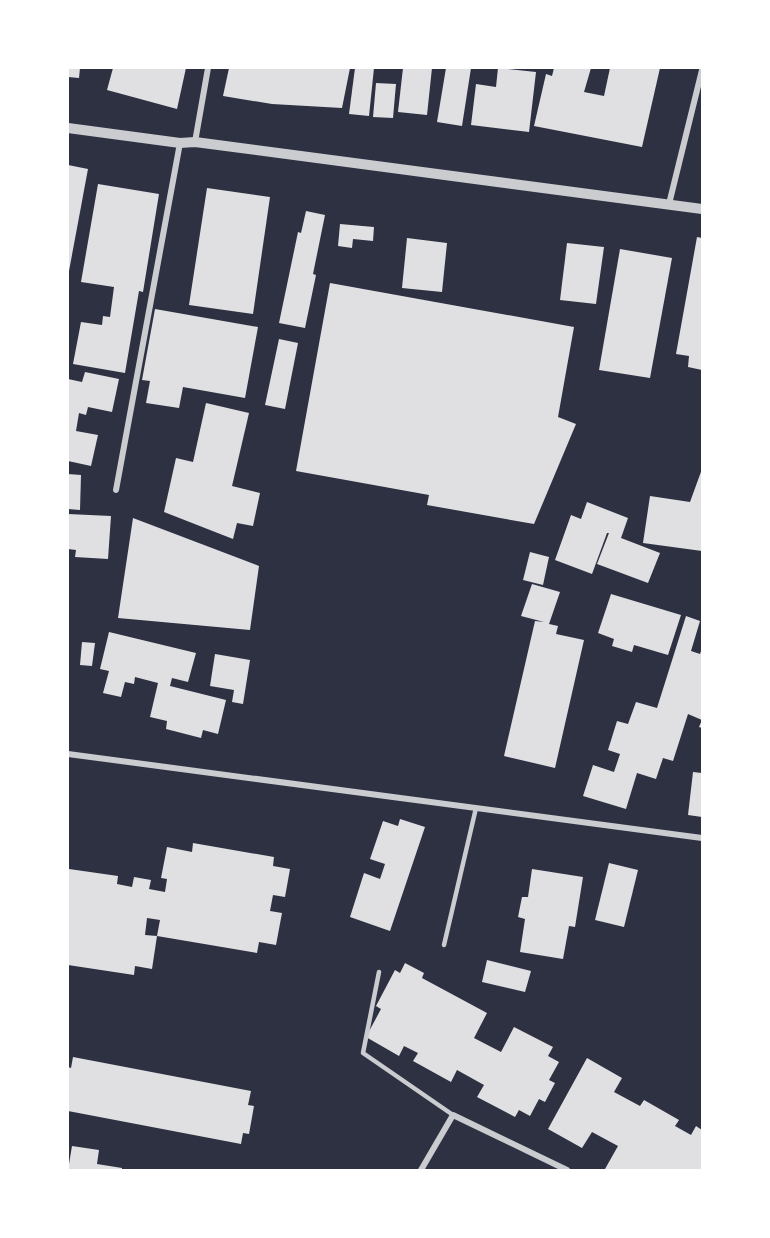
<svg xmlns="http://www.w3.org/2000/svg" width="770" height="1238" font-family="'DM Sans',sans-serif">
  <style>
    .building { fill: #e0e0e3 }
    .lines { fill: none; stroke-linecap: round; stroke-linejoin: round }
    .service { stroke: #caccd0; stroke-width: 4.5 }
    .minor { stroke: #caccd0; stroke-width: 6 }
    .tertiary { stroke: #caccd0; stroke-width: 10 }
  </style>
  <rect width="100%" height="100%" fill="#2d3142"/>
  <g class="building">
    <path d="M68 68H80L79 78 68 77Z"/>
    <path d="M113 68H186L177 109 107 90Z"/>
    <path d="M229 68H350L342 108 272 104 223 96Z"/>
    <path d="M355 68H374L369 116 349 114Z"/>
    <path d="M403 68H432L427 115 398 112Z"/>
    <path d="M446 68H471L462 126 437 122Z"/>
    <path d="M498 68 536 72 529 132 471 125 476 84 496 87Z"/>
    <path d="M554 68H591L584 92 604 96 610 68H660L642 147 534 126 546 74 552 76Z"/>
    <path d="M376 83 396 84 393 118 373 117Z"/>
    <path d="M68 165 88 169 69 271H68Z"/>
    <path d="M98 184 159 194 143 292 139 291 125 373 73 364 81 322 102 325 103 316 110 317 114 287 81 282Z"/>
    <path d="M207 188 270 197 253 314 189 305Z"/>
    <path d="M306 211 325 215 313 274 316 275 305 328 279 323 298 232 301 233Z"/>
    <path d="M340 224 374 227 373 241 353 239 352 248 338 246Z"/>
    <path d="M697 237 702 238V370L688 367 689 356 676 354Z"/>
    <path d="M407 238 447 243 442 292 402 288Z"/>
    <path d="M567 243 604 247 596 304 560 300Z"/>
    <path d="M620 249 672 258 650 378 599 370Z"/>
    <path d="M330 283 574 327 558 417 576 424 534 524 427 505 429 495 296 471Z"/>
    <path d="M155 309 258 327 245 398 183 387 179 408 146 403 150 381 142 380Z"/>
    <path d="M279 339 298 343 285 409 265 405Z"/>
    <path d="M85 372 119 379 112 412 88 407 86 415 79 413 76 431 98 435 91 466 68 461V379L82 382Z"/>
    <path d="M206 403 249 413 232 486 260 493 253 526 237 523 233 539 164 512 176 458 193 462Z"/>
    <path d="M702 469V551L643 543 650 496 690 502Z"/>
    <path d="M68 474 81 475 80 510 68 509Z"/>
    <path d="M587 502 628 518 621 538 660 553 648 583 597 564 609 533H607L592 574 555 560 571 515 581 519Z"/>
    <path d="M68 514 111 516 108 559 75 557 76 550 68 549Z"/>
    <path d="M133 518 259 566 250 630 118 618Z"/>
    <path d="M530 552 549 557 543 585 523 580Z"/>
    <path d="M532 584 560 592 549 624 558 626 556 634 584 640 555 768 504 756 535 621 544 622 521 616Z"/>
    <path d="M611 594 681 615 668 655 634 645 632 652 612 646 614 639 598 633Z"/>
    <path d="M686 616 700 621 691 651 700 654 702 648V728L699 727 702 720 688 714 673 761 663 758 656 779 637 773 626 809 583 796 593 765 614 772 620 754 608 750 617 721 628 724 636 702 657 708Z"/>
    <path d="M109 632 196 653 188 682 172 678 170 686 226 700 218 734 203 730 201 738 166 729 167 721 150 717 158 683 135 677 134 684 125 682 121 697 103 693 109 671 100 669Z"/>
    <path d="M82 642 95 643 92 666 80 665Z"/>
    <path d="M215 654 250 660 243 704 232 702 234 690 210 686Z"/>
    <path d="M693 772 702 773V817L688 815Z"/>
    <path d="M400 819 425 827 390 931 350 917 364 873 380 879 385 864 370 859 383 821 398 826Z"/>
    <path d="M193 843 274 857 273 866 290 869 285 897 273 895 270 911 282 913 276 945 259 942 257 953 157 936 160 920 147 918 145 935 157 936 152 969 135 966 134 975 68 965 69 869 118 876 117 884 132 887 134 877 151 880 149 889 165 892 167 879 161 878 167 847 192 852Z"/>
    <path d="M609 863 638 870 624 927 595 920Z"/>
    <path d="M532 869 583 877 575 927 569 926 563 959 520 952 525 919 518 917 522 897H528Z"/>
    <path d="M487 960 531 971 525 992 482 982Z"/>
    <path d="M405 963 424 973 422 978 487 1013 474 1038 501 1052 514 1027 553 1047 548 1056 559 1062 549 1080 555 1083 545 1102 539 1099 530 1116 519 1110 515 1117 477 1097 484 1085 457 1070 451 1082 413 1061 418 1053 404 1046 399 1056 366 1037 381 1009 376 1006 395 970 400 973Z"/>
    <path d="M73 1057 251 1091 248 1105 254 1106 249 1134 243 1133 241 1144 68 1111V1067L71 1068Z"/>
    <path d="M587 1058 622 1078 614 1092 640 1106 644 1100 679 1120 675 1126 691 1135 696 1126 702 1130V1170H608L605 1169 618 1146 592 1132 582 1148 548 1129Z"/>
    <path d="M72 1146 99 1150 97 1164 122 1168V1170H68Z"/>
  </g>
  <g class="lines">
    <g class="service">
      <path d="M444 945 476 808"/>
      <path d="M379 972 363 1053 453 1115"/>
    </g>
    <g class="minor">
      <path d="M195 142 208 68"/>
      <path d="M669 204 702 70"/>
      <path d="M116 490 180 143"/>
      <path d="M68 754 702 838"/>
      <path d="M421 1170 453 1115 567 1170"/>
    </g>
    <path class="tertiary" d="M68 128 180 143 195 142 702 209"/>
  </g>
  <rect width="770" height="1238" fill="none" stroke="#ffffff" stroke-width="138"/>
</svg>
